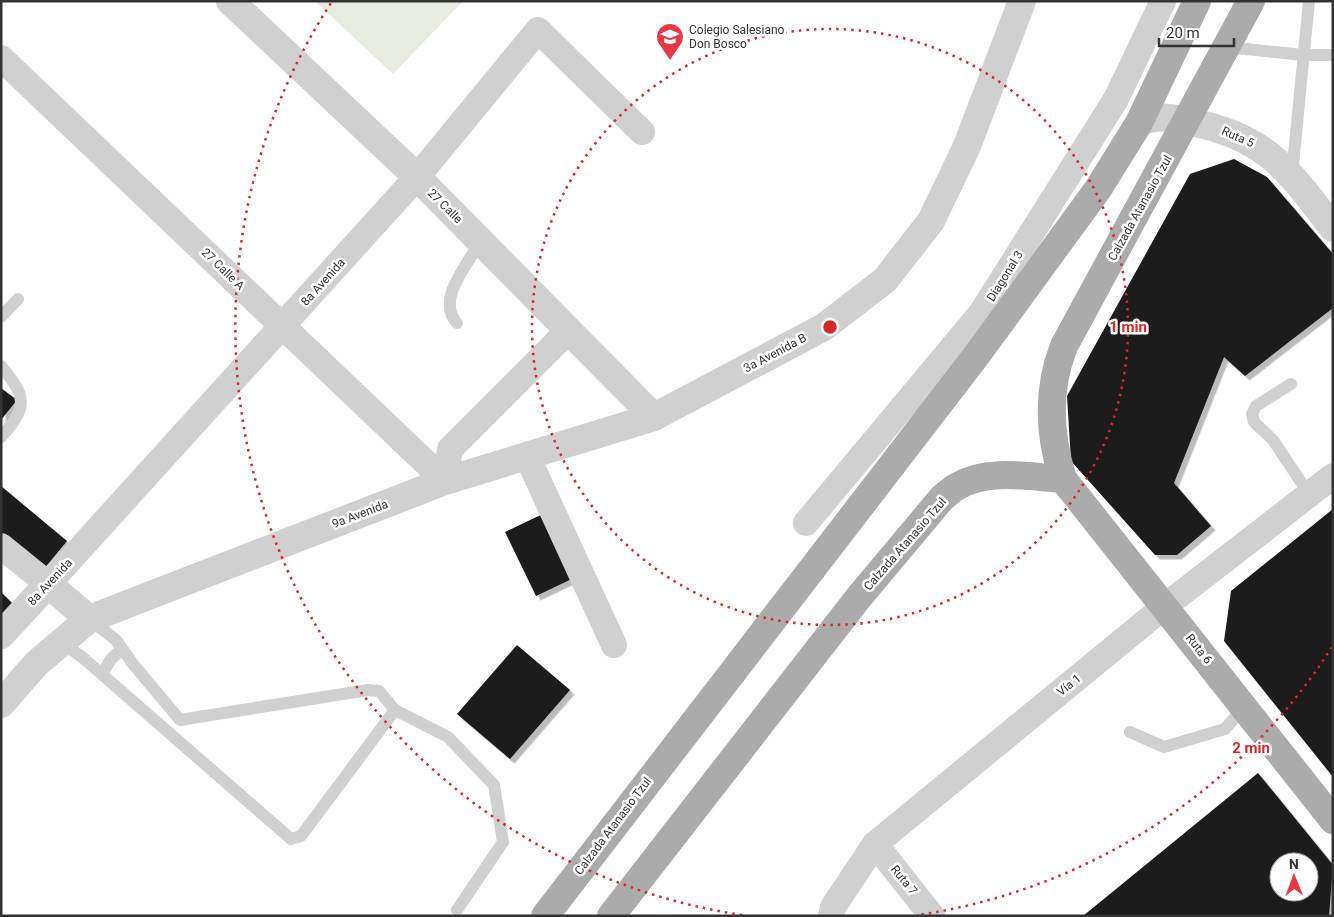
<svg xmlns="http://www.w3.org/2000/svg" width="1334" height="917" font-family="Roboto,sans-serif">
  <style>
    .green { fill: #e6ecdf }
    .building { fill: #1a1a1a; fill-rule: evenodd; filter: url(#shadow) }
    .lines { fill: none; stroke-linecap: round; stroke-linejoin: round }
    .service { stroke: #d0d0d0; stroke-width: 12 }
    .minor { stroke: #d0d0d0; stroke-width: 26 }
    .tertiary { stroke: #d0d0d0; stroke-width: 28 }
    .primary { stroke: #ababab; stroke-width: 28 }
    .ring { fill: none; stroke: #d62828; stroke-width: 2.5; stroke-dasharray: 2.5 5 }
    .labels { text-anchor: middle; stroke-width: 5; stroke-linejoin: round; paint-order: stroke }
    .poi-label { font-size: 12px; fill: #333; stroke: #fff; text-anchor: start }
    .street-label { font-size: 12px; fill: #333; stroke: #fff }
    .centre { fill: #d62828; stroke: #fff; stroke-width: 2.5 }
    .ring-label { font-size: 15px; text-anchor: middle; font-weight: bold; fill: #d62828; stroke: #fff; stroke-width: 5; stroke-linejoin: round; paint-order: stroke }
  </style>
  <defs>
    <filter id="shadow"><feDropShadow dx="4.5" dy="4.5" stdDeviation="0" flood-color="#0004"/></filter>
  </defs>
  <rect width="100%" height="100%" fill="#fff"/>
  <path class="green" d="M315 1H463L393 74Z"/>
  <g class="building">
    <path d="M1234 159 1267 177 1333 254V308L1245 376 1224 357 1174 483 1211 526 1177 555H1155L1071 461 1067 396 1190 174Z"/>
    <path d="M1 388 17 400 1 420Z"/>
    <path d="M1 486 67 541 38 576 1 545Z"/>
    <path d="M1333 509V777L1224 641 1231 591Z"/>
    <path d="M547 512 578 576 536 596 505 532Z"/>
    <path d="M1 592 16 607 1 621Z"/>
    <path d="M517 645 570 690 510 759 457 714Z"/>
    <path d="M1258 773 1333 865 1329 916H1083ZM1279 862H1309V892H1279Z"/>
  </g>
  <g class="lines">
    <g class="service">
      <path d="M1226 47 1303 55H1333"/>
      <path d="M1292 175 1309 1"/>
      <path d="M1 317 18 299"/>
      <path d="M457 323C435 299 469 264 480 241"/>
      <path d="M1 366C27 397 28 407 1 437"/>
      <path d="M1291 384 1256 406 1252 414 1254 422 1273 440 1309 494"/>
      <path d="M62 643 82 657 291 839 301 836 395 710 379 691 368 690 180 720 133 664 116 640 89 619"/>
      <path d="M102 674 111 659 122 649"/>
      <path d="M395 710 448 737 494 785 503 842 457 910"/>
      <path d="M1130 732 1164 747 1225 729 1244 707"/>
    </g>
    <g class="minor">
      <path d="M1 58 445 481"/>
      <path d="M527 456 614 645"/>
      <path d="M445 481 450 449 569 330"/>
      <path d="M806 523 982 312 1116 99 1163 1"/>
      <path d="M1 546 48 584 417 177 538 30 642 132"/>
      <path d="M875 844 932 916"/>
      <path d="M831 916 833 907 875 844 1165 606 1333 476"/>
    </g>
    <g class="tertiary">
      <path d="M230 1 417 177 654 417"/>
      <path d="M1139 123C1157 114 1172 118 1191 122 1267 137 1288 170 1333 228"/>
      <path d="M1 635 48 584 89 619"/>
      <path d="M1 704 36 664 89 619 445 481 654 417 824 327 885 280 931 221 967 146 1022 1"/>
    </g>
    <g class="primary">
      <path d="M1251 1 1064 346C1047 389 1049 435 1063 479L1333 820"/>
      <path d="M545 916 976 356 1098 189 1139 123 1197 1"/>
      <path d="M611 916 859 597 942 498C947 494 952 489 958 486 988 468 1030 477 1063 479"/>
    </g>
  </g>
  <g class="ring">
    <circle cx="830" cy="327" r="298"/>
    <path d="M1332 647A595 595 0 0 1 918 915M742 915A595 595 0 0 1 331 3"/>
  </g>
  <defs>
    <symbol id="school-pin" viewBox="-11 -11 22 30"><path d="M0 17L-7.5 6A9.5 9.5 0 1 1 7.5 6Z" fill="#e63946" stroke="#fff"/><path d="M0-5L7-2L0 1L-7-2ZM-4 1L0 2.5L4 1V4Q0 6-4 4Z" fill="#fff"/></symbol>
  </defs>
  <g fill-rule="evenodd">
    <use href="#school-pin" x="654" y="21" width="32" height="43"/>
  </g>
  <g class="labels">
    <g class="poi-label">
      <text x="689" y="34">Colegio Salesiano<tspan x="689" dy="14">Don Bosco</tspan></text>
    </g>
    <g class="street-label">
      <text transform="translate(1238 137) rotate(24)" y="4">Ruta 5</text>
      <text transform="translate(445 206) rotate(45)" y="4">27 Calle</text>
      <text transform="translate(1140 208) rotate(-61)" y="4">Calzada Atanasio Tzul</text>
      <text transform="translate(223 269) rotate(44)" y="4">27 Calle A</text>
      <text transform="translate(1005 276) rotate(-58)" y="4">Diagonal 3</text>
      <text transform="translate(323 282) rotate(-48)" y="4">8a Avenida</text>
      <text transform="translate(775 353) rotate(-28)" y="4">3a Avenida B</text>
      <text transform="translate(360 514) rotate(-21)" y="4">9a Avenida</text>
      <text transform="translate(905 544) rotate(-49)" y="4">Calzada Atanasio Tzul</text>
      <text transform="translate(50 582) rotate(-47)" y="4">8a Avenida</text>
      <text transform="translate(1199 649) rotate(52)" y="4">Ruta 6</text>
      <text transform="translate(1069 685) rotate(-39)" y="4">Vía 1</text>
      <text transform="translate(613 826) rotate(-53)" y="4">Calzada Atanasio Tzul</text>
      <text transform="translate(904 880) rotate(51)" y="4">Ruta 7</text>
    </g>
  </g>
  <circle cx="830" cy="327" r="8" class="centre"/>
  <g class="ring-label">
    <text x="1128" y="332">1 min</text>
    <text x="1251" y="753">2 min</text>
  </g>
  <rect width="1334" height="917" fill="none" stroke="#333333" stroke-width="5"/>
  <g transform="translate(1294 877) rotate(359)"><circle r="24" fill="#ffffff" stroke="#adadad"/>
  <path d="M0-4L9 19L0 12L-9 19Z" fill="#e63946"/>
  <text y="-8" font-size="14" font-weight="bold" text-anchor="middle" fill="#333333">N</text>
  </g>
  <path d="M1159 38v8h75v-8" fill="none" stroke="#333333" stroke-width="2.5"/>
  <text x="1166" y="38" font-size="15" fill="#333333" stroke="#ffffff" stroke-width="4" paint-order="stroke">20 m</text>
</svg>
